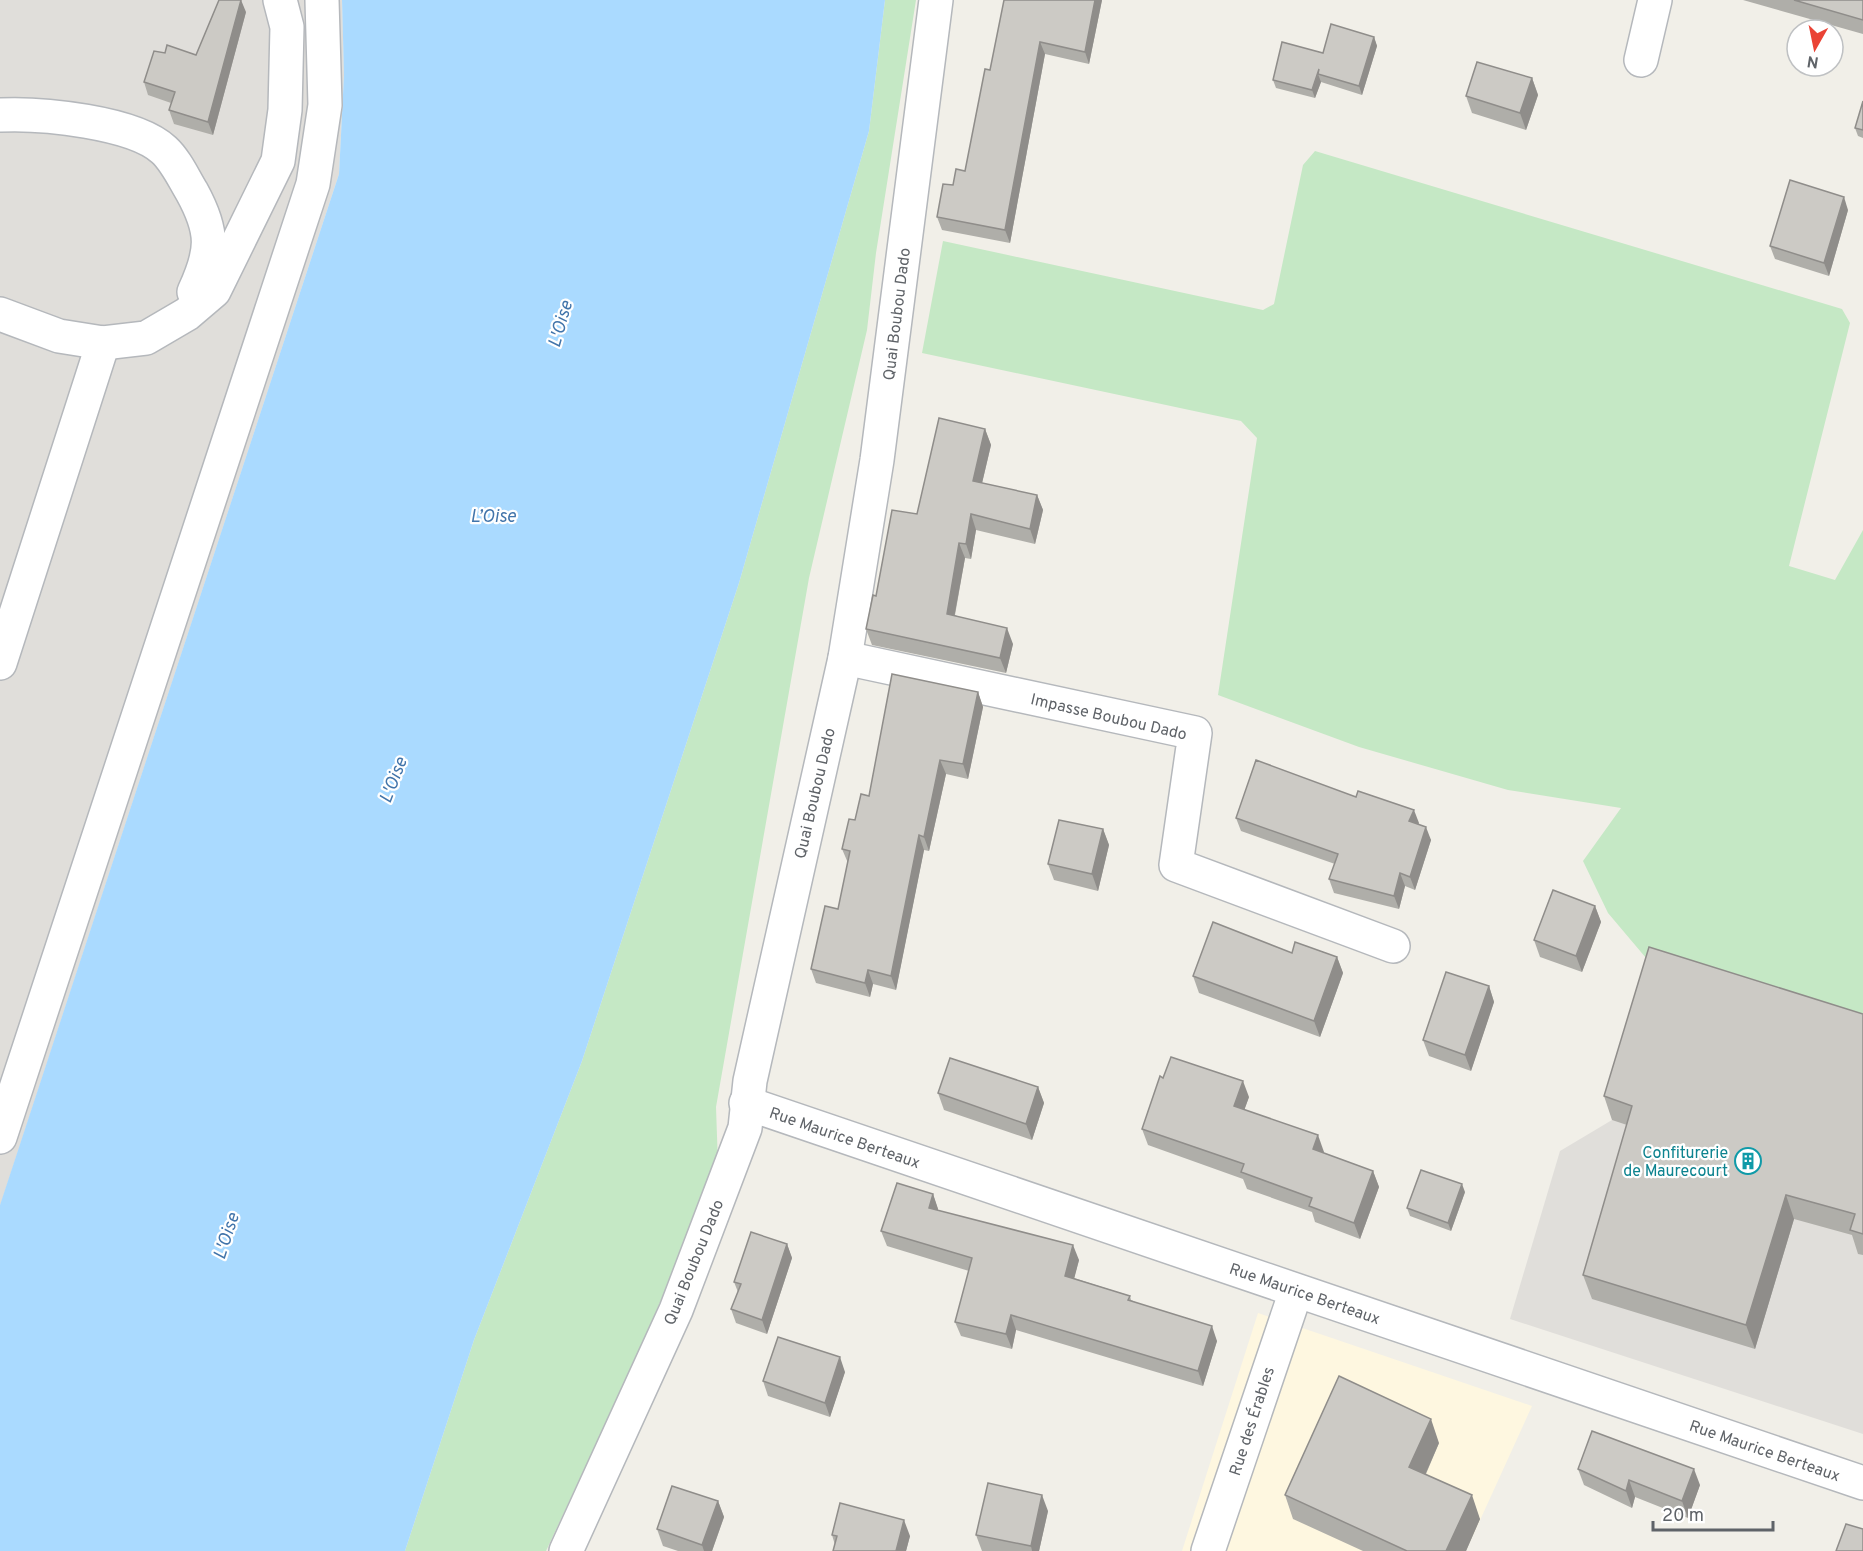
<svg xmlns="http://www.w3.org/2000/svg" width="1863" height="1551" font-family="Overpass,sans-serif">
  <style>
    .commercial { fill: #fef7e0 }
    .industrial { fill: #e0deda }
    .green { fill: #c5e8c5 }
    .water { fill: #aadaff }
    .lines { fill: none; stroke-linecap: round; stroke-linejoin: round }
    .minor-casing { stroke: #b5b8bc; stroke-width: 36 }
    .minor { stroke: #fff; stroke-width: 33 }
    .wall { fill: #afaea9 }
    .shaded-wall { fill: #8f8d8a }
    .building { fill: #cccac5; stroke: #8f8d8a; stroke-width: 1.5 }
    .labels { text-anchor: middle; stroke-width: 4.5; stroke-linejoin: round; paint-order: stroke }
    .street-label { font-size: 16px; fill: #5f6368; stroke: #fff }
    .culture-label { font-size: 16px; fill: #0d838f; stroke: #fff; text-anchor: end }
    .water-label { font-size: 18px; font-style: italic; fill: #4174aa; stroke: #fff }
  </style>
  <rect width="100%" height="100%" fill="#f1efe8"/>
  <path class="commercial" d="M1258 1313 1532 1406 1466 1551H1182Z"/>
  <g class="industrial">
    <path d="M0 0H342L344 75 339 174 0 1206Z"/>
    <path d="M1863 1036V1434L1510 1319 1560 1151 1612 1120Z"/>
  </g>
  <g class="green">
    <path d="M885 0H916L876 253 867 330 809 578 716 1107 718 1165 636 1359 546 1551H405L474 1340 582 1061 739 583 869 131Z"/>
    <path d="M1315 151 1842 309 1850 323 1789 566 1835 580 1863 530V1036L1657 971 1608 913 1583 861 1621 808 1508 790 1359 747 1218 695 1257 438 1241 421 922 353 943 241 1263 310 1274 304 1303 165Z"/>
  </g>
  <path class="water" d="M342 0H885L869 131 739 583 582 1061 474 1340 405 1551H0V1205L339 174 344 75Z"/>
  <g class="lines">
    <defs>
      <g id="minor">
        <path d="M1641 60 1655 0"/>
        <path d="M0 115C41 113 134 122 164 150 176 161 184 179 192 192 214 232 213 251 194 292"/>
        <path d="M0 314 59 336 103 343 146 338 187 314 214 291 278 161 285 110 287 27 280 0"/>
        <path d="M845 658 1195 733 1176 865 1393 946"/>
        <path d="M0 663 103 343"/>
        <path d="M746 1103 1863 1483"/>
        <path d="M0 1137 313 184 325 105 322 0"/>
        <path d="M566 1551 676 1310 745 1128 750 1081 845 658 877 460 936 0"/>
        <path d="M1208 1551 1296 1291"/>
      </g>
    </defs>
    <use href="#minor" class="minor-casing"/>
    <use href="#minor" class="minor"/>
  </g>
  <g class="wall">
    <path d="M1102 0 1089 64 1045 54 1010 243 942 230 937 217 953 185 965 171 990 70Z"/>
    <path d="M1743 0H1863V34Z"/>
    <path d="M246 12 213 135 174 124 169 110 171 103 148 95 144 82 165 53 196 55Z"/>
    <path d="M1374 37 1377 46 1362 95 1321 82 1315 98 1276 88 1273 80 1323 53Z"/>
    <path d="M1532 78 1538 95 1526 130 1472 113 1466 96Z"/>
    <path d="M1863 101V138L1858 136 1855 128Z"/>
    <path d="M1848 210 1829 276 1775 259 1770 246Z"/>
    <path d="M985 429 991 445 982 483 1037 495 1043 510 1035 544 976 530 971 559 965 558 955 615 1013 644 1006 673 872 645 866 629 876 596 917 514Z"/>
    <path d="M978 692 983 707 968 779 946 774 929 851 924 850 896 990 873 984 870 997 816 983 811 969 838 909 848 863 842 849 855 820Z"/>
    <path d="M1236 818 1419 823 1418 824 1431 840 1415 890 1405 886 1399 909 1334 893 1329 879 1335 864 1241 831Z"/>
    <path d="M1103 829 1109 845 1098 891 1054 880 1048 864Z"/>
    <path d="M1595 906 1601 922 1582 972 1540 957 1534 940Z"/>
    <path d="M1292 953 1337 957 1343 973 1320 1037 1199 993 1193 976Z"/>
    <path d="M1489 986 1494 1002 1471 1071 1429 1056 1423 1040Z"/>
    <path d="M1863 1014V1255L1858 1254 1852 1235 1794 1219 1755 1349 1592 1299 1583 1275 1627 1125 1612 1120 1604 1096Z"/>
    <path d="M1038 1087 1044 1103 1032 1140 944 1110 938 1093Z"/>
    <path d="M1249 1097 1244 1110 1324 1152V1153L1373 1171 1379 1187 1360 1239 1315 1222 1312 1212 1247 1189 1243 1179 1148 1145 1142 1129Z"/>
    <path d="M1465 1192 1451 1231 1410 1216 1407 1208Z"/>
    <path d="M933 1194 938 1209V1210L1079 1260 1074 1278 1130 1296 1131 1300 1217 1341 1203 1386 1016 1330 1012 1349 961 1336 955 1322 969 1271 887 1246 881 1231Z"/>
    <path d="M787 1244 792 1258 767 1334 736 1323 731 1309 738 1292 734 1282Z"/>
    <path d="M845 1372 830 1417 768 1396 763 1381Z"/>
    <path d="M1439 1443 1426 1474 1480 1519 1466 1551H1363L1293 1519 1285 1495Z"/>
    <path d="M1578 1469 1700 1485 1688 1518 1635 1497 1632 1508 1584 1485Z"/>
    <path d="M718 1501 724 1517 712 1551H678L663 1546 657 1529Z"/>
    <path d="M1048 1511 1039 1551H982L976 1535Z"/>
    <path d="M832 1535 910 1536 906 1551H833L835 1545Z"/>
  </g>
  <g class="shaded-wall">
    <path d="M241 0 246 12 213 135 208 122Z"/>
    <path d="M1095 0H1102L1089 64 1085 52Z"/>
    <path d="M1374 37 1377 46 1362 95 1359 86Z"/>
    <path d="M1040 42 1045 54 1010 243 1005 230Z"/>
    <path d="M1318 74 1321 82 1315 98 1312 90Z"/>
    <path d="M1532 78 1538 95 1526 130 1520 113Z"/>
    <path d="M1844 197 1848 210 1829 276 1824 263Z"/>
    <path d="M985 429 991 445 979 496 973 481Z"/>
    <path d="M1037 495 1043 510 1035 544 1030 529Z"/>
    <path d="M971 514 976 530 971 559 966 544Z"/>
    <path d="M959 543 965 558 952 629 947 614Z"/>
    <path d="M1007 628 1013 644 1006 673 1000 658Z"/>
    <path d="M978 692 983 707 968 779 963 764Z"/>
    <path d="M940 760 946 774 929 851 924 837Z"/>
    <path d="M1414 810 1419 823 1414 834 1409 821Z"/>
    <path d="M1426 827 1431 840 1415 890 1410 877Z"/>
    <path d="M1103 829 1109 845 1098 891 1092 874Z"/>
    <path d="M919 835 924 850 896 990 891 976Z"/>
    <path d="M1400 873 1405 886 1399 909 1394 896Z"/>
    <path d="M1595 906 1601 922 1582 972 1576 956Z"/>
    <path d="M1337 957 1343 973 1320 1037 1314 1021Z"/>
    <path d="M868 970 873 984 870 997 865 983Z"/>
    <path d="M1489 986 1494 1002 1471 1071 1465 1055Z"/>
    <path d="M1243 1081 1249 1097 1240 1122 1234 1106Z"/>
    <path d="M1038 1087 1044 1103 1032 1140 1026 1124Z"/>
    <path d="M1318 1135 1324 1152 1319 1166 1313 1149Z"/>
    <path d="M1373 1171 1379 1187 1360 1239 1354 1223Z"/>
    <path d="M1462 1184 1465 1192 1451 1231 1448 1223Z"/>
    <path d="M933 1194 938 1209 934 1223 929 1208Z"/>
    <path d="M1786 1195 1794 1219 1755 1349 1746 1325Z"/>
    <path d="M787 1244 792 1258 767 1334 762 1320Z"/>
    <path d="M1073 1245 1079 1260 1071 1291 1065 1276Z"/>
    <path d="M1011 1315 1016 1330 1012 1349 1006 1334Z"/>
    <path d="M1212 1326 1217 1341 1203 1386 1198 1371Z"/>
    <path d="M840 1357 845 1372 830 1417 825 1403Z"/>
    <path d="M1431 1419 1439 1443 1418 1491 1409 1467Z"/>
    <path d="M1694 1469 1700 1485 1688 1518 1682 1501Z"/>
    <path d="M1629 1480 1635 1497 1632 1508 1626 1491Z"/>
    <path d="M1042 1495 1048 1511 1039 1551H1032L1031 1546Z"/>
    <path d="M1472 1495 1480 1519 1466 1551H1446Z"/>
    <path d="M718 1501 724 1517 712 1551H704L702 1545Z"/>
    <path d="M904 1520 910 1536 906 1551H896Z"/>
  </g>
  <g class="building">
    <path d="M219 0H241L208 122 169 110 175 92 144 82 154 51 165 53 167 45 196 55Z"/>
    <path d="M1004 0H1095L1085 52 1040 42 1005 230 937 217 943 184 953 185 956 169 965 171 985 69 990 70Z"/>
    <path d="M1794 0H1863V20Z"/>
    <path d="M1331 24 1374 37 1359 86 1318 74 1319 69 1312 90 1273 80 1282 42 1323 53Z"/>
    <path d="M1477 62 1532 78 1520 113 1466 96Z"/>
    <path d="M1863 101V130L1855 128Z"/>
    <path d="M1790 180 1844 197 1824 263 1770 246Z"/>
    <path d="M939 418 985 429 973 481 1037 495 1030 529 971 514 966 544 959 543 947 614 1007 628 1000 658 866 629 873 595 876 596 892 510 917 514Z"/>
    <path d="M892 674 978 692 963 764 940 760 924 837 919 835 891 976 868 970 865 983 811 969 825 906 838 909 850 851 842 849 849 819 855 820 861 794 869 796Z"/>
    <path d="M1256 760 1356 797 1358 791 1414 810 1409 821 1426 827 1410 877 1400 873 1394 896 1329 879 1338 854 1236 818Z"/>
    <path d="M1059 820 1103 829 1092 874 1048 864Z"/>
    <path d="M1553 890 1595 906 1576 956 1534 940Z"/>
    <path d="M1213 922 1292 953 1295 942 1337 957 1314 1021 1193 976Z"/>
    <path d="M1649 947 1863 1014V1234L1850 1230 1855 1214 1786 1195 1746 1325 1583 1275 1632 1106 1604 1096Z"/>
    <path d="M1446 972 1489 986 1465 1055 1423 1040Z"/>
    <path d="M1171 1057 1243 1081 1234 1106 1318 1135 1313 1149 1373 1171 1354 1223 1309 1206 1312 1198 1241 1172 1244 1164 1142 1129 1160 1076 1163 1078Z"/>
    <path d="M950 1058 1038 1087 1026 1124 938 1093Z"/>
    <path d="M1421 1170 1462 1184 1448 1223 1407 1208Z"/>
    <path d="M897 1183 933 1194 929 1208 1073 1245 1065 1276 1130 1296 1128 1300 1212 1326 1198 1371 1011 1315 1006 1334 955 1322 972 1258 881 1231Z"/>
    <path d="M751 1232 787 1244 762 1320 731 1309 741 1284 734 1282Z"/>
    <path d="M778 1337 840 1357 825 1403 763 1381Z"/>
    <path d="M1339 1376 1431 1419 1409 1467 1472 1495 1446 1551H1407L1285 1495Z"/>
    <path d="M1592 1431 1694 1469 1682 1501 1629 1480 1626 1491 1578 1469Z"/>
    <path d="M988 1483 1042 1495 1031 1546 976 1535Z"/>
    <path d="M672 1486 718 1501 702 1545 657 1529Z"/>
    <path d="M840 1503 904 1520 896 1551H833L837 1536 832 1535Z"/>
    <path d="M1846 1524 1863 1529V1551H1836Z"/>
  </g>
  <defs>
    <symbol id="building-ring" viewBox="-11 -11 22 22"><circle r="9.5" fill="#fff" stroke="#0f9aa8" stroke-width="1.5"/><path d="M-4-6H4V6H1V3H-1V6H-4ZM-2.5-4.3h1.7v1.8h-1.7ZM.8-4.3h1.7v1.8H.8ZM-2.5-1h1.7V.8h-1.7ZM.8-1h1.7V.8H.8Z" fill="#0f9aa8"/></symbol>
  </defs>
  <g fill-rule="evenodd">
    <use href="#building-ring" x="1733" y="1146" width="30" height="30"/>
  </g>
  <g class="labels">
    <g class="street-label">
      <text transform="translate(896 314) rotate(-83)" y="6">Quai Boubou Dado</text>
      <text transform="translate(1109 716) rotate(13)" y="6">Impasse Boubou Dado</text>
      <text transform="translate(814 793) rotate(-77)" y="6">Quai Boubou Dado</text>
      <text transform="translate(845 1137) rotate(19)" y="6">Rue Maurice Berteaux</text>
      <text transform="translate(693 1262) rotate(-68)" y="6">Quai Boubou Dado</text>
      <text transform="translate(1305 1293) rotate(19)" y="6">Rue Maurice Berteaux</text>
      <text transform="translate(1251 1421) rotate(-72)" y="6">Rue des Érables</text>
      <text transform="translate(1765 1450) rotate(19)" y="6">Rue Maurice Berteaux</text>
    </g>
    <g class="culture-label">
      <text x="1728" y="1158">Confiturerie<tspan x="1728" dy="18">de Maurecourt</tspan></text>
    </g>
    <g class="water-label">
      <text transform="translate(560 324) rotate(-74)" y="6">L'Oise</text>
      <text x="493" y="522">L’Oise</text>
      <text transform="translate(393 780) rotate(-69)" y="6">L'Oise</text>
      <text transform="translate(226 1236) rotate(-72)" y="6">L'Oise</text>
    </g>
  </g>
  <g transform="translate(1815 48) rotate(189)"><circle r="28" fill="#ffffff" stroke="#bfc1c3" stroke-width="1.5"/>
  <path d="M0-4.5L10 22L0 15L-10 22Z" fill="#ea4335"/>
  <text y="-9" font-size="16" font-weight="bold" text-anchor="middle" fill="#5f6368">N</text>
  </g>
  <path d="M1653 1521v9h120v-9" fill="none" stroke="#5f6368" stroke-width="3"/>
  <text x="1662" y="1521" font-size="18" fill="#5f6368" stroke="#ffffff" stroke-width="4.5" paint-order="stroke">20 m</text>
</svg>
